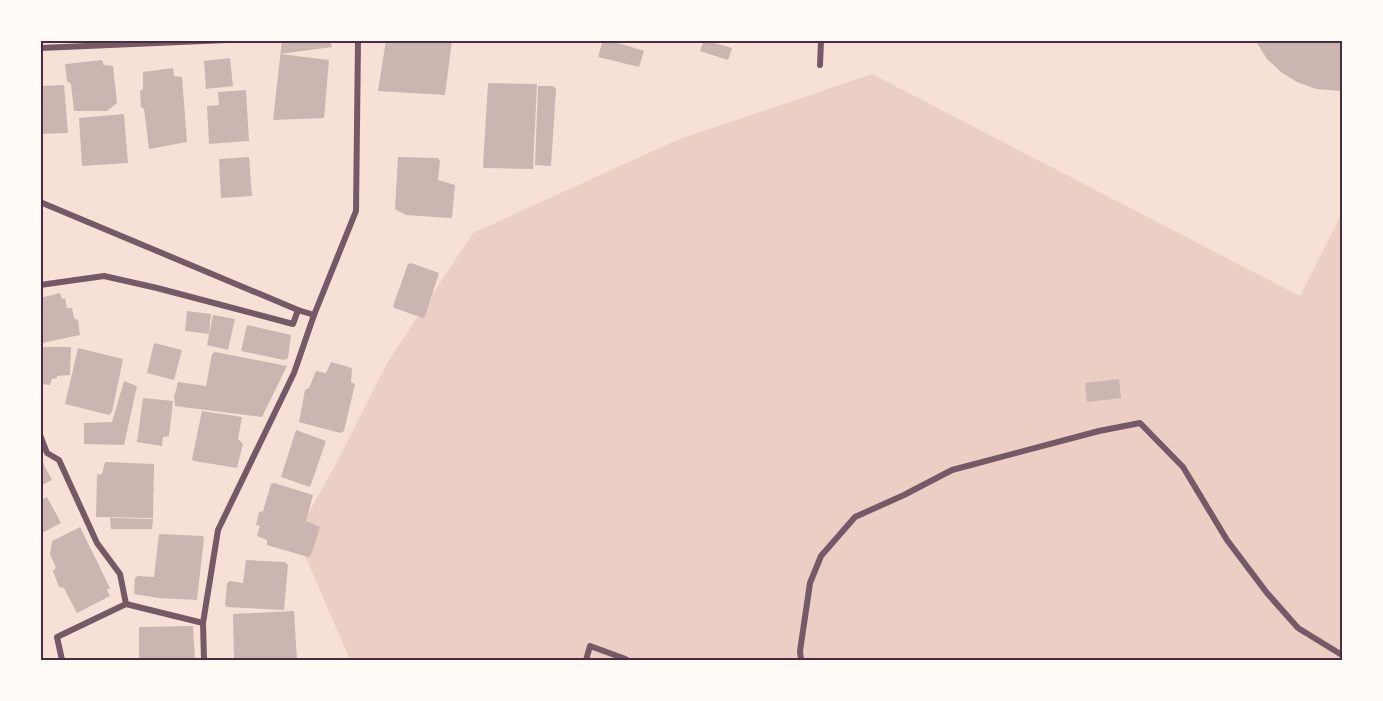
<svg xmlns="http://www.w3.org/2000/svg" width="1383" height="701" font-family="Quicksand,sans-serif">
  <style>
    .green { fill: #ebcfc5 }
    .building { fill: #ccb4b1 }
    .lines { fill: none; stroke-linecap: round; stroke-linejoin: round }
    .minor { stroke: #755966; stroke-width: 6 }
    .neatline { fill: none; stroke: #4a2c40; stroke-width: 2 }
  </style>
  <rect width="100%" height="100%" fill="#f7e1d7"/>
  <path class="green" d="M872 74 1300 296 1342 213V660H350L296 535 337 462 387 363 473 233 677 140Z"/>
  <g class="building">
    <path d="M282 40H330L332 47 280 54 329 60 324 118 273 120Z"/>
    <path d="M386 40H452L445 95 378 91Z"/>
    <path d="M603 40H609L644 51 639 67 598 57Z"/>
    <path d="M704 40 732 48 728 60 700 51Z"/>
    <path d="M1255 40H1342V91L1316 89 1297 82 1281 72 1267 59Z"/>
    <path d="M230 58 233 86 206 89 204 61Z"/>
    <path d="M102 60 104 65 113 66 117 103 107 111H74L71 84 67 81 65 64Z"/>
    <path d="M173 68 174 76 182 77 187 142 149 149 144 109 141 107 140 91 143 89V72Z"/>
    <path d="M488 83 537 84 533 169 484 168 483 166Z"/>
    <path d="M64 85 68 133 40 134V86Z"/>
    <path d="M538 86H553L556 89 551 166 535 165Z"/>
    <path d="M246 90 249 141 209 144 207 106 219 105 218 92Z"/>
    <path d="M124 114 128 163 82 166 79 118Z"/>
    <path d="M249 157 252 196 221 198 219 159Z"/>
    <path d="M398 157 438 158 440 161 438 180 455 185 452 217 450 218 406 215 395 209Z"/>
    <path d="M411 263 439 273 425 316 423 318 394 308 393 306 408 264Z"/>
    <path d="M60 293 62 299 65 298 67 308H72L74 318 78 320 80 335 42 343 40 298Z"/>
    <path d="M187 311 211 314 209 334 185 331Z"/>
    <path d="M213 315 235 319 228 350 207 345Z"/>
    <path d="M247 325 291 335 288 358 284 360 241 351Z"/>
    <path d="M154 343 182 350 174 380 147 373Z"/>
    <path d="M40 347H71L70 375 57 376V378L52 379 50 385 40 384Z"/>
    <path d="M78 348 123 359 112 412 109 415 65 404Z"/>
    <path d="M215 352 287 366 262 417 175 406 174 397 178 382 206 386 212 354Z"/>
    <path d="M331 362 352 368 351 382 355 384 344 431 340 433 299 422 305 390 309 388 316 371 326 373Z"/>
    <path d="M1119 379 1121 398 1087 402 1085 383Z"/>
    <path d="M124 381 137 386 124 445 84 444V423L112 422Z"/>
    <path d="M143 398 173 401 169 436 163 437 162 446 137 442Z"/>
    <path d="M202 411 242 417 238 439 243 444 237 468 194 461 192 459Z"/>
    <path d="M296 430 326 441 310 487 281 477Z"/>
    <path d="M42 461 52 480 40 486V462Z"/>
    <path d="M105 462 154 464 153 518 96 517 97 475 102 474Z"/>
    <path d="M274 483 313 495 306 521 320 527 311 555 308 557 267 545V540L257 536 260 526 256 525 259 512 263 511 271 484Z"/>
    <path d="M47 497 61 523 40 534V501Z"/>
    <path d="M110 518 153 519 152 529H111Z"/>
    <path d="M80 527 110 588 107 590 110 596 77 613 64 588 59 587 53 571 56 568 50 554 52 541Z"/>
    <path d="M159 534 203 536 204 538 197 600 158 598 134 594 135 578 138 576 154 577Z"/>
    <path d="M246 560 285 562 288 565 284 610 227 607 225 605 227 583 230 581 243 583Z"/>
    <path d="M294 611 297 660H234L233 614Z"/>
    <path d="M193 626 195 660H139V627Z"/>
  </g>
  <g class="lines">
    <g class="minor">
      <path d="M40 48 227 40"/>
      <path d="M820 65 821 40"/>
      <path d="M40 202 298 310 314 315"/>
      <path d="M40 285 104 276 157 288 293 324 298 310"/>
      <path d="M40 435 47 453 59 460 97 543 120 574 126 604"/>
      <path d="M62 660 57 637 126 604 203 623"/>
      <path d="M204 660 203 623 218 530 294 373 314 315 356 211 358 40"/>
      <path d="M586 660 590 646 623 658 627 660"/>
      <path d="M801 660 800 651 810 583 821 556 855 517 904 495 952 470 1099 431 1140 423 1183 467 1227 540 1267 593 1298 628 1342 655"/>
    </g>
  </g>
  <rect width="1383" height="701" fill="none" stroke="#fffaf5" stroke-width="84"/>
  <rect x="42" y="42" width="1299" height="617" class="neatline"/>
</svg>
